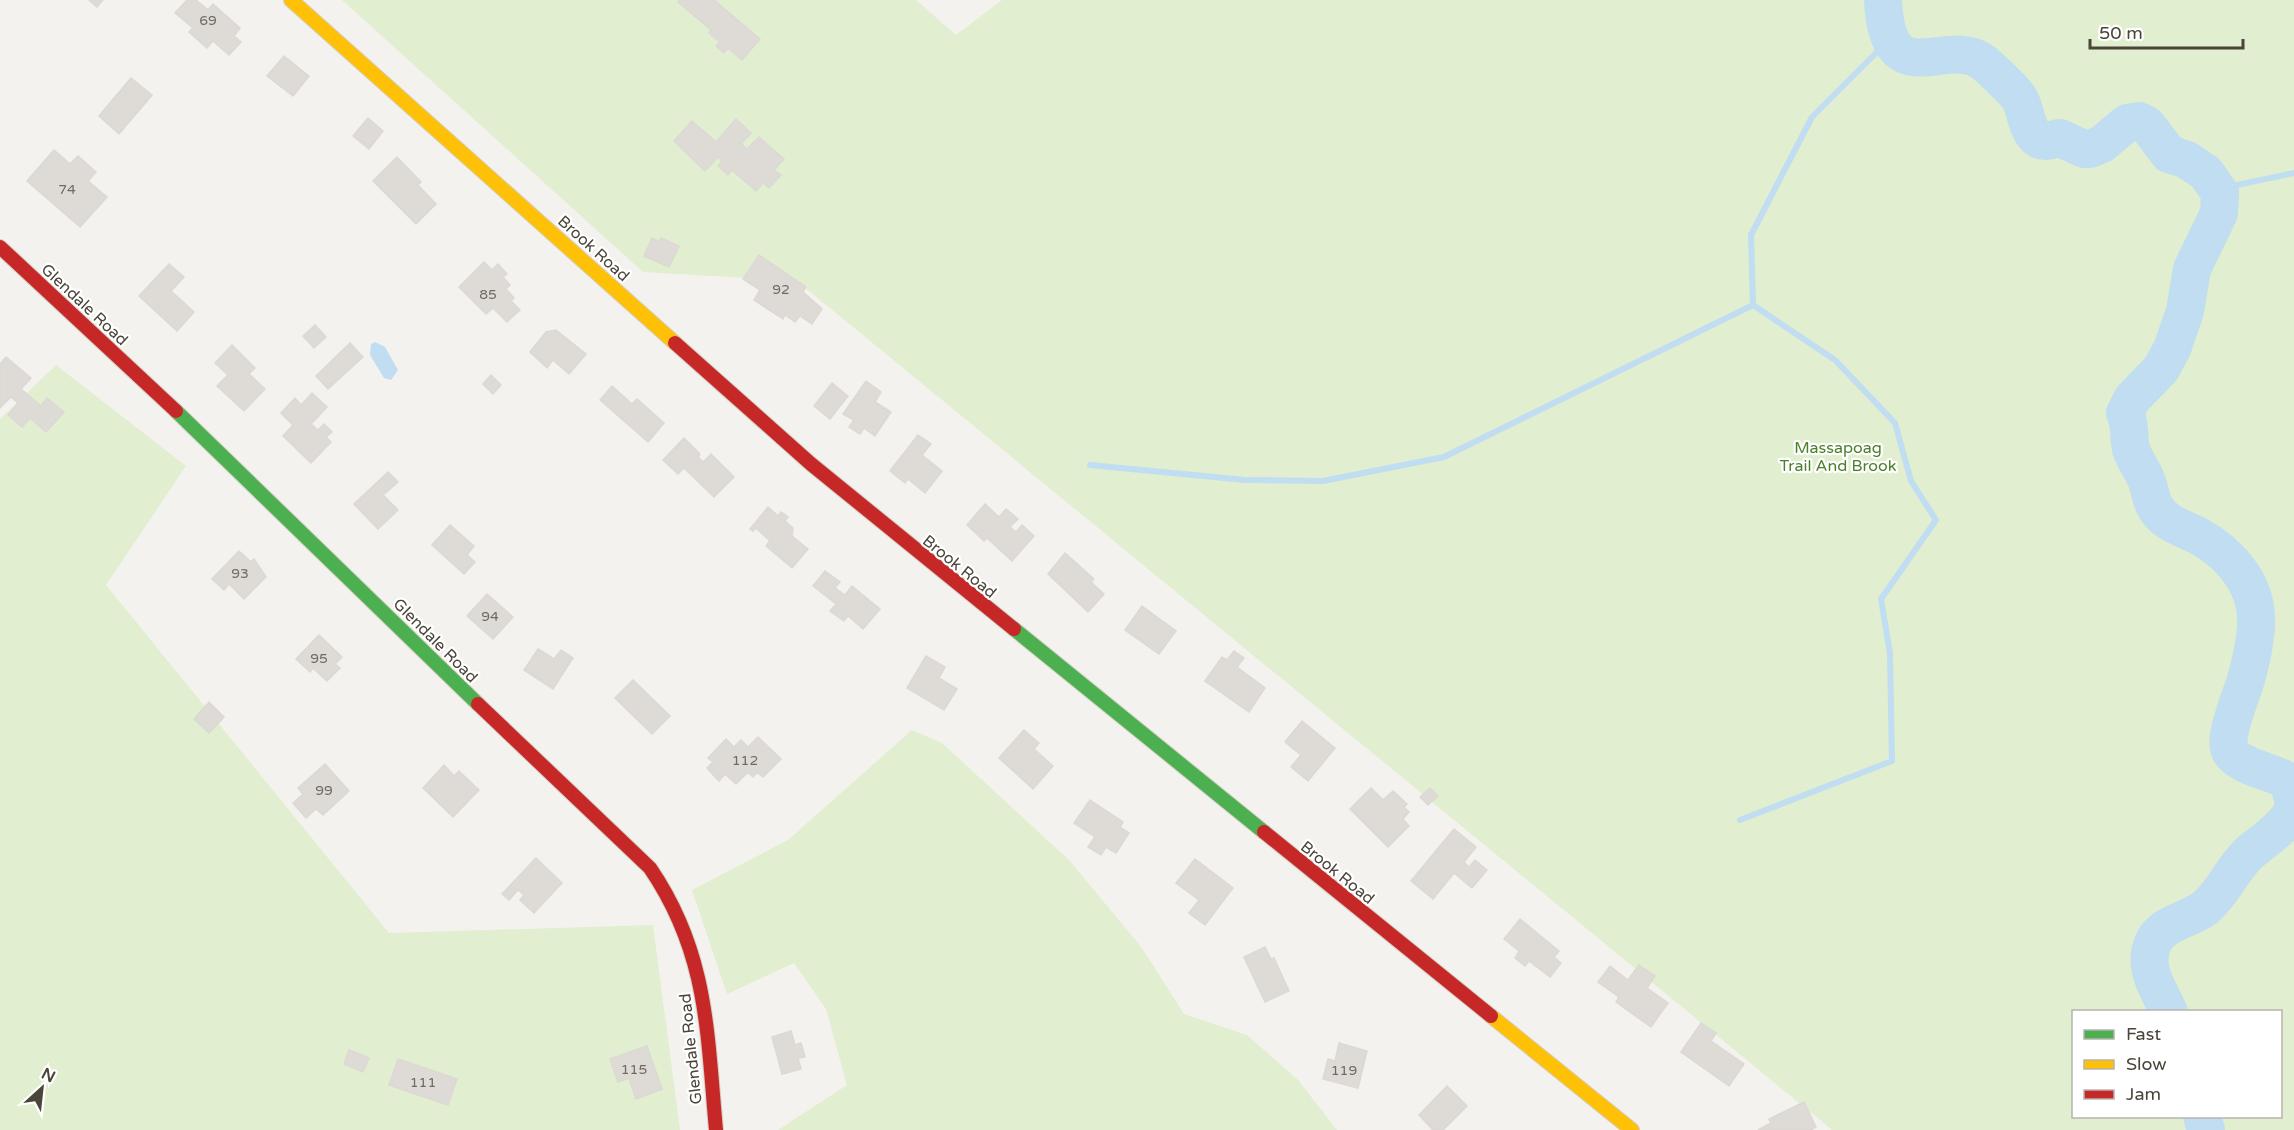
<svg xmlns="http://www.w3.org/2000/svg" width="2294" height="1130" font-family="'Varela Round',sans-serif">
  <style>
    .green { fill: #e1eecf; fill-rule: evenodd }
    .water { fill: #c0ddf1 }
    .lines { fill: none; stroke-linecap: round; stroke-linejoin: round }
    .stream { stroke: #c0ddf1; stroke-width: 6 }
    .river { stroke: #c0ddf1; stroke-width: 38 }
    .building { fill: #dedbd6; stroke: #dcd9d4; stroke-width: 1.5 }
    .fast-casing { stroke: #d3cfc5; stroke-width: 16 }
    .slow-casing { stroke: #d3cfc5; stroke-width: 16 }
    .jam-casing { stroke: #d3cfc5; stroke-width: 16 }
    .fast { stroke: #4caf50; stroke-width: 14 }
    .slow { stroke: #ffc107; stroke-width: 14 }
    .jam { stroke: #c62828; stroke-width: 14 }
    .labels { text-anchor: middle; stroke-width: 4.5; stroke-linejoin: round; paint-order: stroke }
    .number-label { font-size: 14px; fill: #706a61 }
    .street-label { font-size: 16px; fill: #4b4439; stroke: #fff }
    .park-label { font-size: 16px; fill: #4a7f2a; stroke: #fff }
  </style>
  <rect width="100%" height="100%" fill="#f4f2ee"/>
  <g class="green">
    <path d="M342 0H916L956 35 1002 0H2294V1130H1832L797 281 643 272ZM2074 1012H2280V1116H2074Z"/>
    <path d="M56 365 186 466 106 585 389 933 653 925 680 1130H0V419Z"/>
    <path d="M912 730 942 743 1069 860 1142 948 1184 1014 1247 1035 1298 1080 1337 1130H778L847 1085 826 1009 794 963 727 994 692 890 788 840Z"/>
  </g>
  <path class="water" d="M375 342 385 347 398 370 391 380 384 378 370 355 371 344Z"/>
  <g class="lines">
    <g class="stream">
      <path d="M2218 189 2294 173"/>
      <path d="M1090 465 1245 480 1323 481 1444 457 1753 305 1751 235 1812 117 1889 40"/>
      <path d="M1740 820 1892 761 1890 653 1881 599 1936 520 1911 481 1895 423 1835 360 1753 305"/>
    </g>
    <g class="river">
      <path d="M1883 0C1887 98 1947 35 1983 62 1991 69 2014 90 2019 98 2027 109 2026 142 2047 141 2051 141 2056 138 2060 138L2084 149H2090L2102 144 2127 123 2139 121 2147 125 2169 154 2187 160 2206 173 2220 193 2219 213 2192 269 2185 311 2172 349 2161 369 2132 399 2125 413C2131 425 2128 436 2131 449 2134 459 2141 468 2145 477 2150 487 2150 498 2155 507 2166 525 2184 528 2200 537 2226 551 2250 577 2255 607 2259 629 2252 658 2246 679 2242 695 2221 740 2231 753 2242 767 2269 771 2284 779 2291 787 2294 798 2293 809 2287 827 2261 842 2248 854 2232 870 2222 894 2205 908 2189 920 2161 923 2153 943 2142 968 2159 990 2169 1012"/>
      <path d="M2202 1116 2206 1130"/>
    </g>
  </g>
  <g class="building">
    <path d="M89 0H103L97 7Z"/>
    <path d="M187 0H196L208 10 213 4 240 28 234 36 241 42 229 55 213 41 207 48 189 32 193 28 175 13Z"/>
    <path d="M680 0H714L760 39 742 60 728 48 724 53 716 46 720 42 709 33 711 30 678 2Z"/>
    <path d="M284 56 309 76 293 96 267 76Z"/>
    <path d="M131 78 152 95 119 134 99 116Z"/>
    <path d="M368 118 383 131 369 149 353 136Z"/>
    <path d="M736 119 751 133 741 144 747 149 759 137 784 159 774 170 781 175 769 188 763 183 756 191 732 170 728 175 718 166 722 161 718 157 705 171 674 141 692 121 716 142Z"/>
    <path d="M54 150 70 164 78 156 96 172 88 181 107 197 80 227 27 181Z"/>
    <path d="M397 157 421 182 418 185 436 204 416 224 373 181Z"/>
    <path d="M652 238 659 242 661 238 679 246 669 267 644 256Z"/>
    <path d="M759 255 806 287 803 292 822 309 812 324 800 316 795 322 785 315 783 319 754 300 760 290 743 279Z"/>
    <path d="M484 262 492 270 498 264 507 274 503 277 510 285 506 289 514 298 511 301 520 310 507 322 493 308 486 314 459 287Z"/>
    <path d="M169 264 184 277 171 291 194 312 177 331 139 296Z"/>
    <path d="M315 325 326 337 314 348 303 336Z"/>
    <path d="M556 330 586 354 569 374 553 360 547 368 530 352 546 332Z"/>
    <path d="M350 343 363 357 328 389 316 376Z"/>
    <path d="M232 345 255 368 249 374 265 389 244 411 217 386 228 375 215 363Z"/>
    <path d="M6 357 31 378 21 389 41 406 47 398 64 412 46 432 30 418 22 427 8 415 18 403 11 397 0 408V364Z"/>
    <path d="M491 375 501 385 493 394 483 384Z"/>
    <path d="M866 381 881 392 875 402 891 412 875 436 864 428 860 434 849 427 854 420 843 414Z"/>
    <path d="M832 383 848 396 830 419 814 406Z"/>
    <path d="M612 386 632 404 637 399 664 423 648 442 600 400Z"/>
    <path d="M312 393 327 407 311 424 318 430 324 424 332 432 326 437 331 442 311 463 283 436 293 425 281 413 295 398 301 405Z"/>
    <path d="M918 435 931 444 922 455 942 471 925 493 908 479 905 483 890 471Z"/>
    <path d="M684 438 700 454 698 457 703 462 711 454 734 477 714 497 684 468 678 474 663 460Z"/>
    <path d="M388 472 398 482 383 495 398 510 378 529 354 504Z"/>
    <path d="M985 504 999 517 1006 509 1018 519 1010 527 1016 532 1022 525 1034 536 1012 561 987 538 984 541 967 525Z"/>
    <path d="M768 507 778 516 781 512 788 517 785 521 793 528 792 536 808 549 792 568 766 546 770 541 756 528 753 531 750 529Z"/>
    <path d="M450 525 474 546 467 555 475 562 464 574 432 545Z"/>
    <path d="M239 551 251 562 254 559 266 577 244 599 229 584 224 590 212 579Z"/>
    <path d="M1065 553 1094 579 1091 582 1104 594 1088 612 1048 574Z"/>
    <path d="M825 571 840 582 835 588 845 595 852 586 880 609 863 629 848 616 844 621 830 611 836 604 813 586Z"/>
    <path d="M487 594 513 617 493 639 467 616Z"/>
    <path d="M1142 606 1176 631 1159 654 1125 630Z"/>
    <path d="M319 635 342 657 335 664 340 668 327 681 313 668 310 672 296 659Z"/>
    <path d="M538 649 554 659 561 650 573 658 553 689 524 670Z"/>
    <path d="M1234 651 1244 658 1237 667 1265 688 1249 712 1205 681 1222 657 1227 660Z"/>
    <path d="M926 656 945 667 939 678 957 689 944 710 907 688Z"/>
    <path d="M633 680 670 716 652 734 615 698Z"/>
    <path d="M209 702 224 717 209 733 194 719Z"/>
    <path d="M1302 721 1335 748 1308 781 1291 767 1301 755 1285 742Z"/>
    <path d="M1024 730 1039 743 1034 749 1053 766 1033 789 999 758Z"/>
    <path d="M758 737 781 759 763 777 757 772 753 777 748 772 736 784 725 774 719 781 707 768 713 762 708 758 726 739 734 747 741 740 748 747Z"/>
    <path d="M325 764 349 791 323 815 316 809 306 818 293 803 303 794 298 788Z"/>
    <path d="M444 765 454 776 459 771 479 790 453 817 423 788Z"/>
    <path d="M1371 788 1383 800 1393 791 1407 804 1404 807 1409 812 1403 819 1409 826 1388 847 1350 809Z"/>
    <path d="M1430 788 1438 796 1428 805 1420 797Z"/>
    <path d="M1090 800 1123 822 1120 827 1129 833 1116 853 1106 847 1101 855 1088 847 1095 837 1074 823Z"/>
    <path d="M1454 829 1476 847 1464 862 1469 867 1475 860 1487 870 1472 888 1454 873 1433 899 1411 881Z"/>
    <path d="M536 858 562 883 534 913 520 900 524 895 518 890 509 900 502 894Z"/>
    <path d="M1195 859 1233 888 1205 925 1189 913 1199 900 1176 883Z"/>
    <path d="M1520 919 1559 951 1554 957 1561 963 1550 977 1529 961 1525 966 1515 958 1519 951 1504 939Z"/>
    <path d="M1265 947 1271 959 1274 958 1289 991 1265 1002 1244 957Z"/>
    <path d="M1639 965 1655 976 1647 988 1668 1003 1651 1027 1616 1002 1619 997 1598 982 1610 966 1628 980Z"/>
    <path d="M1701 1023 1716 1033 1711 1041 1744 1064 1729 1086 1681 1052Z"/>
    <path d="M791 1031 795 1045 801 1043 805 1057 798 1058 801 1069 782 1074 772 1037Z"/>
    <path d="M1339 1043 1367 1051 1358 1088 1323 1079 1328 1059 1335 1061Z"/>
    <path d="M647 1046 662 1089 636 1099 629 1078 618 1082 610 1059Z"/>
    <path d="M349 1050 369 1058 363 1072 344 1064Z"/>
    <path d="M398 1059 457 1079 448 1105 389 1085Z"/>
    <path d="M1447 1086 1467 1106 1443 1130H1433L1419 1115Z"/>
    <path d="M1804 1102 1816 1127 1811 1130H1758L1771 1123 1769 1119Z"/>
  </g>
  <g class="lines">
    <defs>
      <g id="fast">
        <path d="M176 411 478 704"/>
        <path d="M1014 629 1264 832"/>
      </g>
      <g id="slow">
        <path d="M291 0 675 343"/>
        <path d="M1491 1016 1632 1130"/>
      </g>
      <g id="jam">
        <path d="M0 247 176 411"/>
        <path d="M675 343 811 464 1014 629"/>
        <path d="M478 704 650 868C708 953 707 1032 716 1130"/>
        <path d="M1264 832 1491 1016"/>
      </g>
    </defs>
    <use href="#fast" class="fast-casing"/>
    <use href="#slow" class="slow-casing"/>
    <use href="#jam" class="jam-casing"/>
    <use href="#fast" class="fast"/>
    <use href="#slow" class="slow"/>
    <use href="#jam" class="jam"/>
  </g>
  <g class="labels">
    <g class="number-label">
      <text x="208" y="25">69</text>
      <text x="67" y="194">74</text>
      <text x="781" y="294">92</text>
      <text x="488" y="299">85</text>
      <text x="240" y="578">93</text>
      <text x="490" y="621">94</text>
      <text x="319" y="663">95</text>
      <text x="745" y="765">112</text>
      <text x="324" y="795">99</text>
      <text x="634" y="1074">115</text>
      <text x="1344" y="1075">119</text>
      <text x="423" y="1087">111</text>
    </g>
    <g class="street-label">
      <text transform="translate(594 248) rotate(42)" y="6">Brook Road</text>
      <text transform="translate(85 304) rotate(43)" y="6">Glendale Road</text>
      <text transform="translate(960 566) rotate(39)" y="6">Brook Road</text>
      <text transform="translate(436 640) rotate(45)" y="6">Glendale Road</text>
      <text transform="translate(1338 872) rotate(39)" y="6">Brook Road</text>
      <text transform="translate(690 1049) rotate(-96)" y="6">Glendale Road</text>
    </g>
    <g class="park-label">
      <text x="1838" y="453">Massapoag<tspan x="1838" dy="18">Trail And Brook</tspan></text>
    </g>
  </g>
  <rect x="2072" y="1010" width="210" height="108" fill="#ffffff" stroke="#b7b4b0" stroke-width="1.5"/>
  <rect x="2084" y="1030" width="30" height="9" fill="#4caf50" stroke="#b7b4b0" stroke-width="1.5"/>
  <text x="2126" y="1040" font-size="18" fill="#4b4439">Fast</text>
  <rect x="2084" y="1060" width="30" height="9" fill="#ffc107" stroke="#b7b4b0" stroke-width="1.5"/>
  <text x="2126" y="1070" font-size="18" fill="#4b4439">Slow</text>
  <rect x="2084" y="1090" width="30" height="9" fill="#c62828" stroke="#b7b4b0" stroke-width="1.5"/>
  <text x="2126" y="1100" font-size="18" fill="#4b4439">Jam</text>
  <g transform="translate(42 1088) rotate(27)" stroke="#ffffff" stroke-width="4.5" paint-order="stroke">
  <path d="M0-4.5L10 22L0 15L-10 22Z" fill="#4b4439"/>
  <text y="-9" font-size="16" font-weight="bold" text-anchor="middle" fill="#4b4439">N</text>
  </g>
  <path d="M2090 39v9h153v-9" fill="none" stroke="#4b4439" stroke-width="3"/>
  <text x="2099" y="39" font-size="18" fill="#4b4439" stroke="#ffffff" stroke-width="4.5" paint-order="stroke">50 m</text>
</svg>
